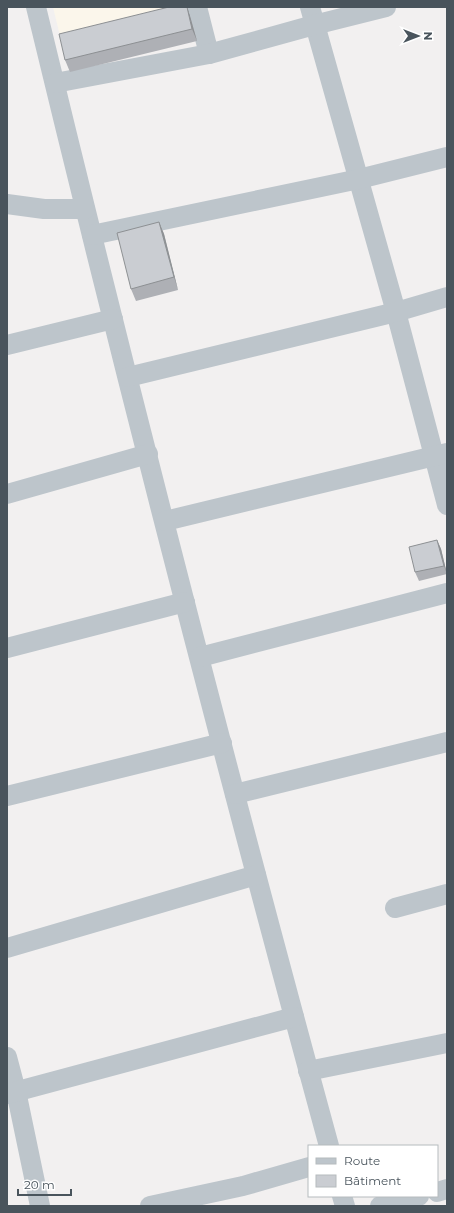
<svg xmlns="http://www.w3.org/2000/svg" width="454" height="1213" font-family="Montserrat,sans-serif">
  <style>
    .commercial { fill: #fbf6eb }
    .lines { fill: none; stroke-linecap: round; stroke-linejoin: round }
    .street { stroke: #bdc5cb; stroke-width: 20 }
    .wall { fill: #aeb0b5 }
    .shaded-wall { fill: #8d9093 }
    .building { fill: #cacdd2; stroke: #8d9093 }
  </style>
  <rect width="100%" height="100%" fill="#f2f0f0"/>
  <path class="commercial" d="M53 7H190L61 40Z"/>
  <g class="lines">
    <g class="street">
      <path d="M36 7C128 388 226 768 329 1146"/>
      <path d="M197 7 209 54"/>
      <path d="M310 7 396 312 447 505"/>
      <path d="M55 83 209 54 314 25 386 7"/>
      <path d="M7 204 44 209H85"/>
      <path d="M92 235 359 179 447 157"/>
      <path d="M7 345 113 319"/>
      <path d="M128 377 396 312 447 297"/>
      <path d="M7 494 148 454"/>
      <path d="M165 521 447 453"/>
      <path d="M7 648 185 602"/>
      <path d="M200 657 447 593"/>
      <path d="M235 794 447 742"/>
      <path d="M7 796 222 743"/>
      <path d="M395 908 447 894"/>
      <path d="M7 948 256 875"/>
      <path d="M7 1057 16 1091 40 1206"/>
      <path d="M308 1071 447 1043"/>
      <path d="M7 1094 294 1017"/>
      <path d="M437 1192 447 1189"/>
      <path d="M342 1196 345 1206"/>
      <path d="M150 1206 243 1186 309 1167"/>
      <path d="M380 1206 419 1196"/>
    </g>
  </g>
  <g class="wall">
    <path d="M169 7H187L190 16 197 41 70 72 65 60Z"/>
    <path d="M159 222 164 234 178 290 136 301 131 289Z"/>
    <path d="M437 540 441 549 447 574 419 581 415 572Z"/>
  </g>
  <g class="shaded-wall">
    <path d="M187 7 190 16 197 41 192 29Z"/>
    <path d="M159 222 164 234 178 290 174 277Z"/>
    <path d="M437 540 441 549 447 574 444 566Z"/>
  </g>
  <g class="building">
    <path d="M169 7H187L192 29 65 60 59 34Z"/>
    <path d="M159 222 174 277 131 289 117 233Z"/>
    <path d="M437 540 444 566 415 572 409 547Z"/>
  </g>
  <rect width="454" height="1213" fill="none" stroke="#49545c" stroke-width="16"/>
  <rect x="308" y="1145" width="130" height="52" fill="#ffffff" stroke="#b6bbbe"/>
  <rect x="316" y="1158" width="20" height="6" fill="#bdc5cb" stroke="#b6bbbe"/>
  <text x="344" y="1165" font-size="12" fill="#49545c">Route</text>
  <rect x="316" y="1175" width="20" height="12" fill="#cacdd2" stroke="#b6bbbe"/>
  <text x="344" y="1185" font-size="12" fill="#49545c">Bâtiment</text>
  <g transform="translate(418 36) rotate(90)" stroke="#ffffff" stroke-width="3" paint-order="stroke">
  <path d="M0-3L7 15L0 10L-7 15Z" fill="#49545c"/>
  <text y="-6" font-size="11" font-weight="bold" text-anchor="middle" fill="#49545c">N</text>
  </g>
  <path d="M18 1189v6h53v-6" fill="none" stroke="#49545c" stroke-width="2"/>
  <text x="24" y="1189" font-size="12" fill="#49545c" stroke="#ffffff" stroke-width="3" paint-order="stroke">20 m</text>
</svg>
